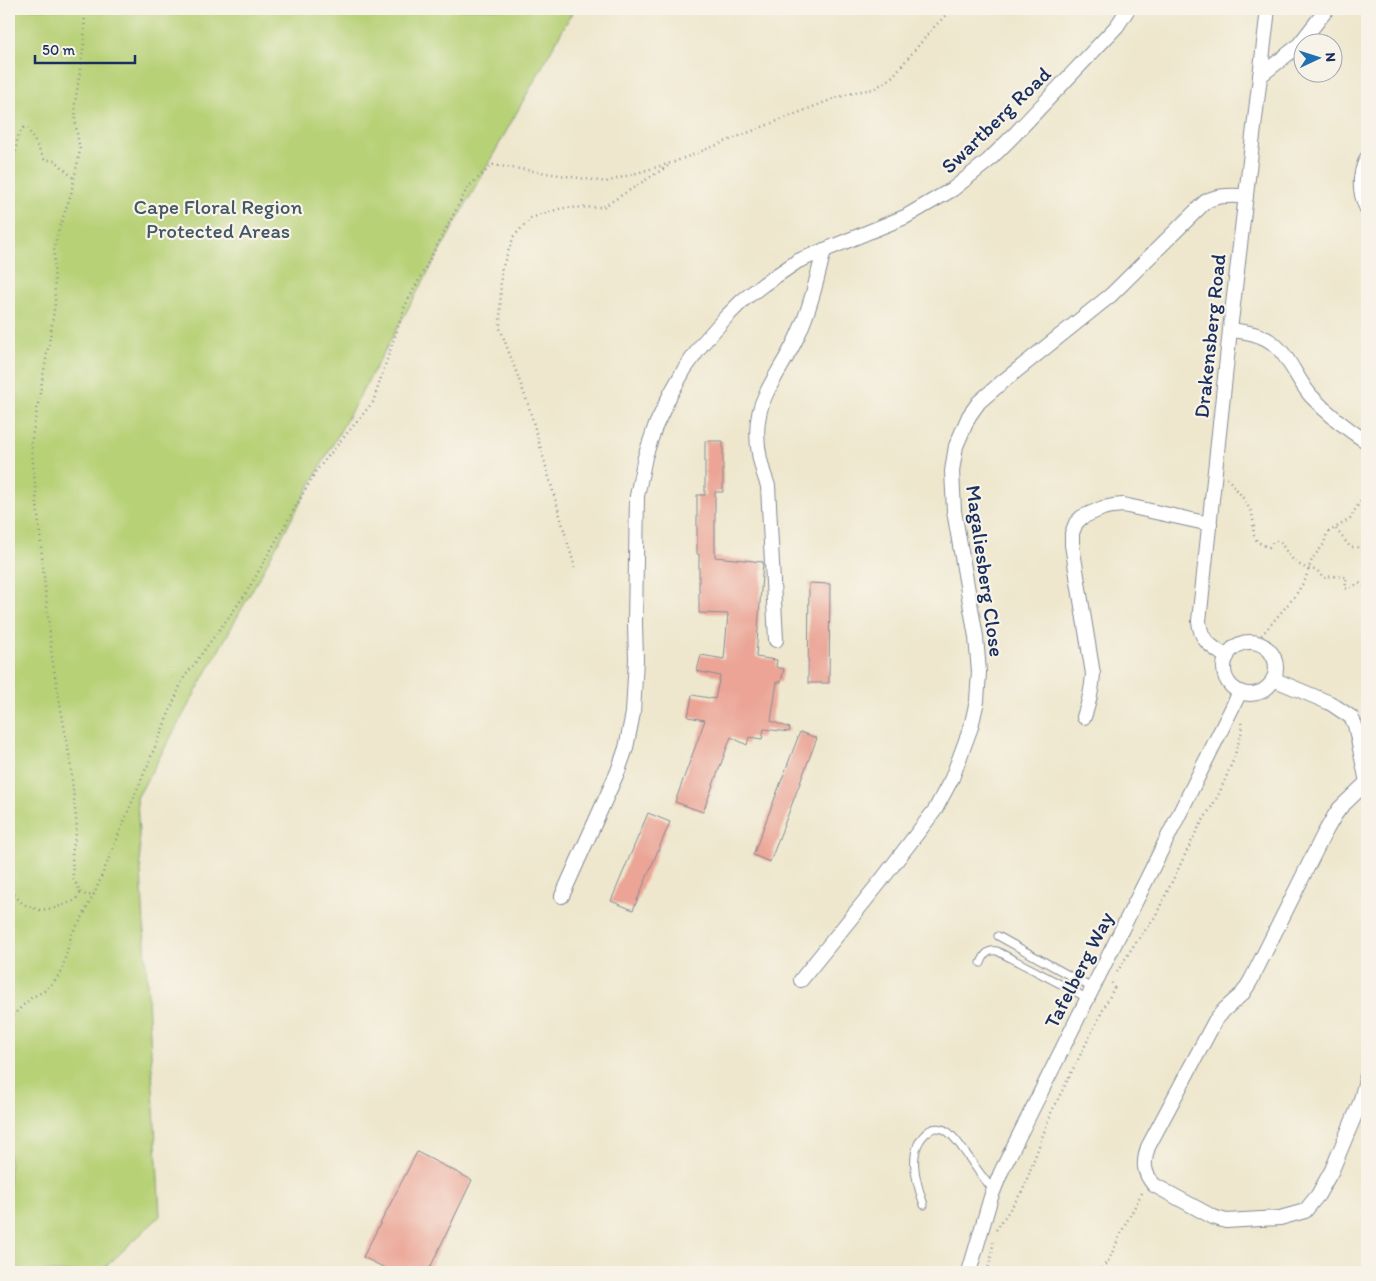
<svg xmlns="http://www.w3.org/2000/svg" width="1376" height="1281" font-family="Itim,sans-serif">
  <style>
    .green { fill: #b7d177; stroke: #69806a }
    .building { fill: #eba495 }
    .lines { fill: none; stroke-linecap: round; stroke-linejoin: round }
    .lane-casing { stroke: #848b96; stroke-width: 9 }
    .street-casing { stroke: #848b96; stroke-width: 16 }
    .path { stroke: #848b96; stroke-width: 2.5; stroke-dasharray: 1 4; stroke-linecap: butt }
    .lane { stroke: #fff; stroke-width: 7 }
    .street { stroke: #fff; stroke-width: 14 }
    .labels { text-anchor: middle; stroke-width: 4.5; stroke-linejoin: round; paint-order: stroke }
    .street-label { font-size: 21px; fill: #1b2f5e; stroke: #f7f3e8 }
    .park-label { font-size: 21px; fill: #425864; stroke: #f7f3e8 }
  </style>
  <rect width="100%" height="100%" fill="#f7f3e8"/>
  <filter id="ink" filterUnits="userSpaceOnUse"><feTurbulence type="fractalNoise" baseFrequency=".02" numOctaves="2"/><feDisplacementMap in="SourceGraphic" scale="10" xChannelSelector="R" yChannelSelector="G"/><feConvolveMatrix kernelMatrix="1 2 1 2 8 2 1 2 1" color-interpolation-filters="sRGB"/></filter>
  <filter id="wash" filterUnits="userSpaceOnUse"><feTurbulence type="fractalNoise" baseFrequency=".0096" numOctaves="4" result="noise"/><feDisplacementMap in="SourceGraphic" scale="20" xChannelSelector="R" yChannelSelector="G"/><feGaussianBlur stdDeviation="1.12" result="paint"/><feColorMatrix in="noise" values="0 0 0 0 0 0 0 0 0 0 0 0 0 0 0 0 0 1.4 0 .05"/><feComposite in="paint" operator="in"/></filter>
  <g filter="url(#wash)">
    <rect width="100%" height="100%" fill="#eee7cd"/>
    <path class="green" d="M9 9H574L137 798 160 1216 100 1272H9Z"/>
    <g id="blocks">
      <g class="building">
        <path d="M705 441H723V492H715V557L763 562 756 657 777 660 776 667 784 669 781 682H777L771 721 790 728 789 732 764 729 762 739 749 737 747 745 731 737 703 812 675 802 705 720 688 717 692 695 715 699 720 676 697 671 701 655 724 659 728 614 699 613V554H697V495H705Z"/>
        <path d="M809 583 830 584 829 683H808Z"/>
        <path d="M800 732 817 738 770 862 753 855Z"/>
        <path d="M648 813 670 822 633 910 611 901Z"/>
        <path d="M417 1152 472 1180 428 1272H393L363 1257Z"/>
      </g>
    </g>
  </g>
  <g filter="url(#ink)">
    <use href="#blocks" fill-opacity="0" stroke="#848b96" stroke-width="1"/>
    <g class="lines">
      <defs>
        <g id="lane">
          <path d="M998 936 1092 988"/>
          <path d="M981 963C984 956 987 949 997 951L1087 998"/>
          <path d="M924 1205C916 1182 905 1147 930 1130 936 1127 943 1128 948 1132 957 1139 963 1150 970 1159 977 1170 985 1180 993 1190"/>
        </g>
        <g id="street">
          <path d="M1260 76 1298 46 1327 9"/>
          <path d="M1367 158C1359 175 1359 193 1367 209"/>
          <path d="M1230 330C1240 331 1251 332 1260 336 1287 346 1293 375 1311 396 1328 414 1347 429 1367 442"/>
          <path d="M776 640 768 486C757 457 751 424 766 394 775 375 788 357 797 337 810 310 817 279 824 250"/>
          <circle cx="1250" cy="668" r="26"/>
          <path d="M1227 657C1211 646 1201 642 1199 621L1230 330 1268 9"/>
          <path d="M1273 679 1330 703 1351 717 1355 725 1367 782"/>
          <path d="M1084 717C1089 703 1092 689 1093 674L1072 545V533L1076 523 1082 517 1103 508 1113 506 1123 505 1210 524"/>
          <path d="M1367 782 1340 808 1335 815 1324 834 1251 980 1243 993 1224 1010 1215 1021 1148 1147C1143 1163 1143 1172 1154 1185L1213 1217 1226 1221 1280 1218 1305 1211 1318 1195 1332 1170 1360 1103 1367 1076"/>
          <path d="M562 896 618 771 626 748 633 713 636 659 635 624 637 496 645 457 655 427 670 395 684 370 703 343 726 317 743 300 764 284 798 261 905 217 953 189 988 161 1015 134 1117 26 1128 9"/>
          <path d="M801 980 880 882 935 810 952 778 971 727 977 701 979 672 976 637 954 511 952 471 956 446 969 416 979 402 1001 383 1111 295 1205 202C1217 194 1232 196 1246 196"/>
          <path d="M969 1272 991 1197 1001 1172 1240 692"/>
        </g>
      </defs>
      <use href="#lane" class="lane-casing"/>
      <use href="#street" class="street-casing"/>
      <g class="path">
        <path d="M85 9 84 43 75 104 76 127 80 150 71 194 59 229 54 248 55 303 50 337 31 443 52 658 70 760 77 829 72 853 73 878 81 893 88 896 94 893"/>
        <path d="M9 170C16 161 15 151 17 140 18 136 21 132 23 128L27 127 44 159 56 161 74 179"/>
        <path d="M1227 478C1235 487 1244 498 1250 510 1259 526 1244 540 1269 547L1274 541H1280C1289 557 1298 569 1317 570L1323 578 1333 576 1347 577 1345 588 1348 589 1359 583 1367 587"/>
        <path d="M1336 529 1350 547H1359L1367 545"/>
        <path d="M575 568 528 404 500 328 501 271 514 236 531 218 562 208 603 207 671 164"/>
        <path d="M1255 643 1295 596 1305 580 1312 559 1324 544 1327 533 1350 519 1356 508 1364 497 1367 489"/>
        <path d="M9 894 14 895 23 904 39 910 55 908 74 901 81 893"/>
        <path d="M1117 972 1134 945 1155 917 1196 832 1218 796 1233 761 1242 731 1241 720"/>
        <path d="M9 1019 31 998 46 990 61 973 72 933 81 920 95 892 183 679 245 595 316 471 373 402 405 306 468 187 493 165 606 182 674 162 833 99 856 92 873 89 884 83 893 76 933 28 952 9"/>
        <path d="M996 1230 1023 1190 1051 1113 1114 988 1111 981"/>
        <path d="M987 1272 992 1254 993 1242"/>
        <path d="M1098 1272 1109 1260 1122 1231 1143 1191"/>
      </g>
      <use href="#lane" class="lane"/>
      <use href="#street" class="street"/>
    </g>
  </g>
  <g class="labels">
    <g class="street-label">
      <text transform="translate(996 120) rotate(-44)" y="7">Swartberg Road</text>
      <text transform="translate(1210 336) rotate(-84)" y="7">Drakensberg Road</text>
      <text transform="translate(985 571) rotate(82)" y="7">Magaliesberg Close</text>
      <text transform="translate(1079 970) rotate(-63)" y="7">Tafelberg Way</text>
    </g>
    <g class="park-label">
      <text x="218" y="214">Cape Floral Region<tspan x="218" dy="24">Protected Areas</tspan></text>
    </g>
  </g>
  <rect width="1376" height="1281" fill="none" stroke="#f7f3e8" stroke-width="30"/>
  <g transform="translate(1318 58) rotate(86)"><circle r="24" fill="#f7f3e8" stroke="#9fa5b1"/>
  <path d="M0-4L9 19L0 12L-9 19Z" fill="#1f6fb2"/>
  <text y="-8" font-size="14" font-weight="bold" text-anchor="middle" fill="#1b2f5e">N</text>
  </g>
  <path d="M35 55v8h100v-8" fill="none" stroke="#1b2f5e" stroke-width="2.5"/>
  <text x="42" y="55" font-size="15" fill="#1b2f5e" stroke="#f7f3e8" stroke-width="4" paint-order="stroke">50 m</text>
</svg>
